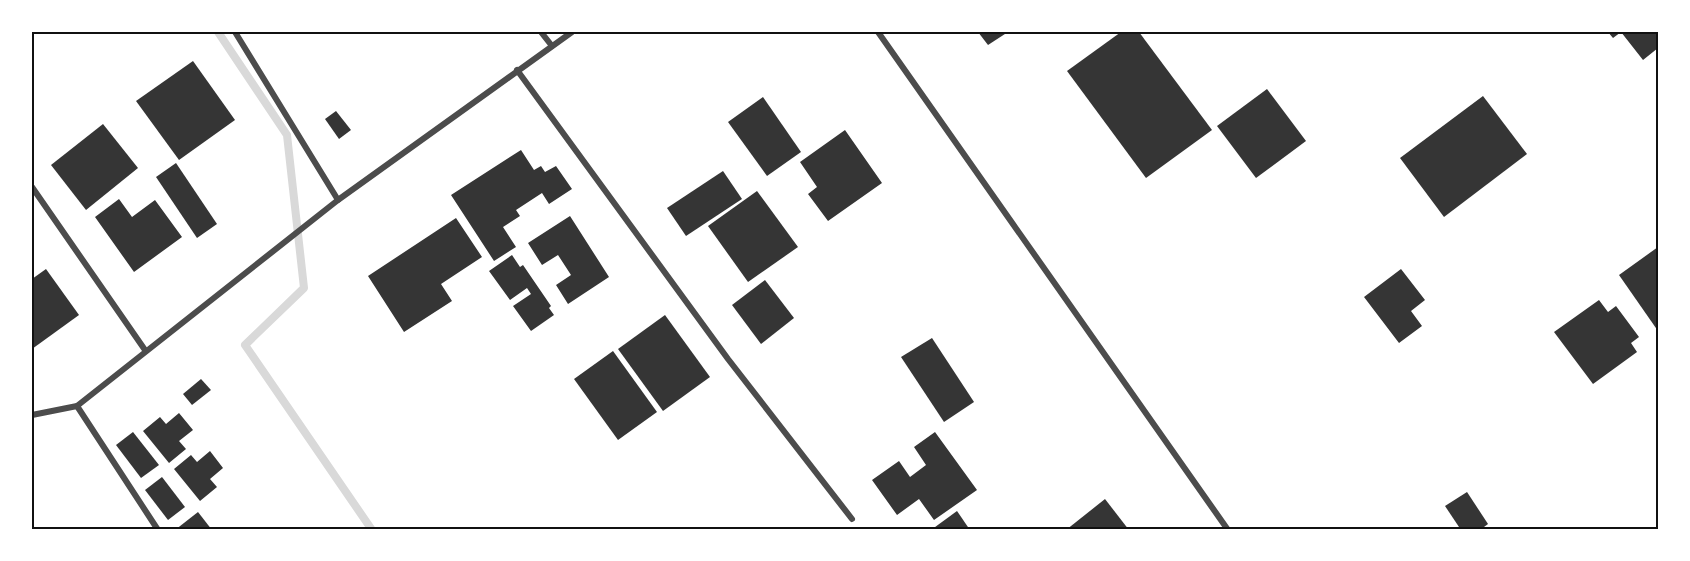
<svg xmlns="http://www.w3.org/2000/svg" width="1690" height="561" font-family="Barlow,sans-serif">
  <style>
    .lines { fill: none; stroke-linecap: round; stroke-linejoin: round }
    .stream { stroke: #d9d9d9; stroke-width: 8 }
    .building { fill: #353535 }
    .minor { stroke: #4c4c4c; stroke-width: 6 }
    .neatline { fill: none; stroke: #111; stroke-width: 2 }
  </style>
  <rect width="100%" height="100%" fill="#fff"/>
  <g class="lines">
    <path class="stream" d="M218 32 287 135 304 288 245 345 372 530"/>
  </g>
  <g class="building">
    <path d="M978 32H1008L988 45Z"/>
    <path d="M1121 32H1139L1212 130 1146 178 1067 71Z"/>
    <path d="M1608 32H1658V48L1643 60 1621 32 1613 38Z"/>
    <path d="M193 61 235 120 179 160 136 101Z"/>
    <path d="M1267 89 1306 141 1256 178 1217 126Z"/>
    <path d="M1483 96 1527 154 1444 217 1400 158Z"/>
    <path d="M763 97 801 152 767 176 728 122Z"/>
    <path d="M336 111 351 130 339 139 325 119Z"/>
    <path d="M103 124 138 168 86 210 51 165Z"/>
    <path d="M845 130 882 183 828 221 808 194 817 187 800 162Z"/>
    <path d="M521 150 534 170 541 166 545 172 556 166 572 189 549 204 542 193 516 210 520 216 503 227 516 247 494 261 451 195Z"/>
    <path d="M176 163 217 224 197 238 156 177Z"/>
    <path d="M723 171 742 199 686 236 667 208Z"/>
    <path d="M757 191 798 247 748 282 708 226Z"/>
    <path d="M119 199 132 217 155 200 182 237 134 272 95 217Z"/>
    <path d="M570 216 609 277 568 304 556 285 571 275 558 255 542 265 528 243Z"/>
    <path d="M456 218 482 257 441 284 452 301 404 332 368 276Z"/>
    <path d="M1658 247V331L1619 275Z"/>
    <path d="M512 255 520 267 523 265 551 306 549 308 554 315 531 331 513 306 531 294 527 288 510 300 489 271Z"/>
    <path d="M46 269 79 315 32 349V279Z"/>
    <path d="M1401 269 1425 300 1411 311 1422 326 1399 343 1364 297Z"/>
    <path d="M765 280 794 318 761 344 732 305Z"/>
    <path d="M1599 300 1608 312 1616 306 1639 337 1631 343 1637 352 1593 384 1554 332Z"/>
    <path d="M665 315 710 377 663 411 618 349Z"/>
    <path d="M932 338 974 402 944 422 901 357Z"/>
    <path d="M613 351 657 412 618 440 574 379Z"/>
    <path d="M201 379 211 390 192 405 183 394Z"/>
    <path d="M179 413 193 430 179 441 186 449 169 463 143 431 160 417 166 424Z"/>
    <path d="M133 432 159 465 141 478 116 445Z"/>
    <path d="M935 432 977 490 934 520 919 499 897 515 872 480 899 461 910 477 926 465 914 447Z"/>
    <path d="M210 451 223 468 210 479 217 487 200 501 174 469 191 455 197 462Z"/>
    <path d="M162 477 185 507 168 520 145 490Z"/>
    <path d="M1467 492 1488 524 1480 530H1461L1445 506Z"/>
    <path d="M1105 499 1129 530H1066Z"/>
    <path d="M957 511 970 530H931Z"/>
    <path d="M198 512 212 530H175Z"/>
  </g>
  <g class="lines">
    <g class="minor">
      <path d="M235 32 338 200"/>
      <path d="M541 32 552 46"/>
      <path d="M878 32 1228 530"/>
      <path d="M517 70 728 359 852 519"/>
      <path d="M32 187 145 350"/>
      <path d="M77 406 158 530"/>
      <path d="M32 415 77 406 338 200 572 32"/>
    </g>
  </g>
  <rect width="1690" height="561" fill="none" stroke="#ffffff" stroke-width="66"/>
  <rect x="33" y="33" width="1624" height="495" class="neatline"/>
</svg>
